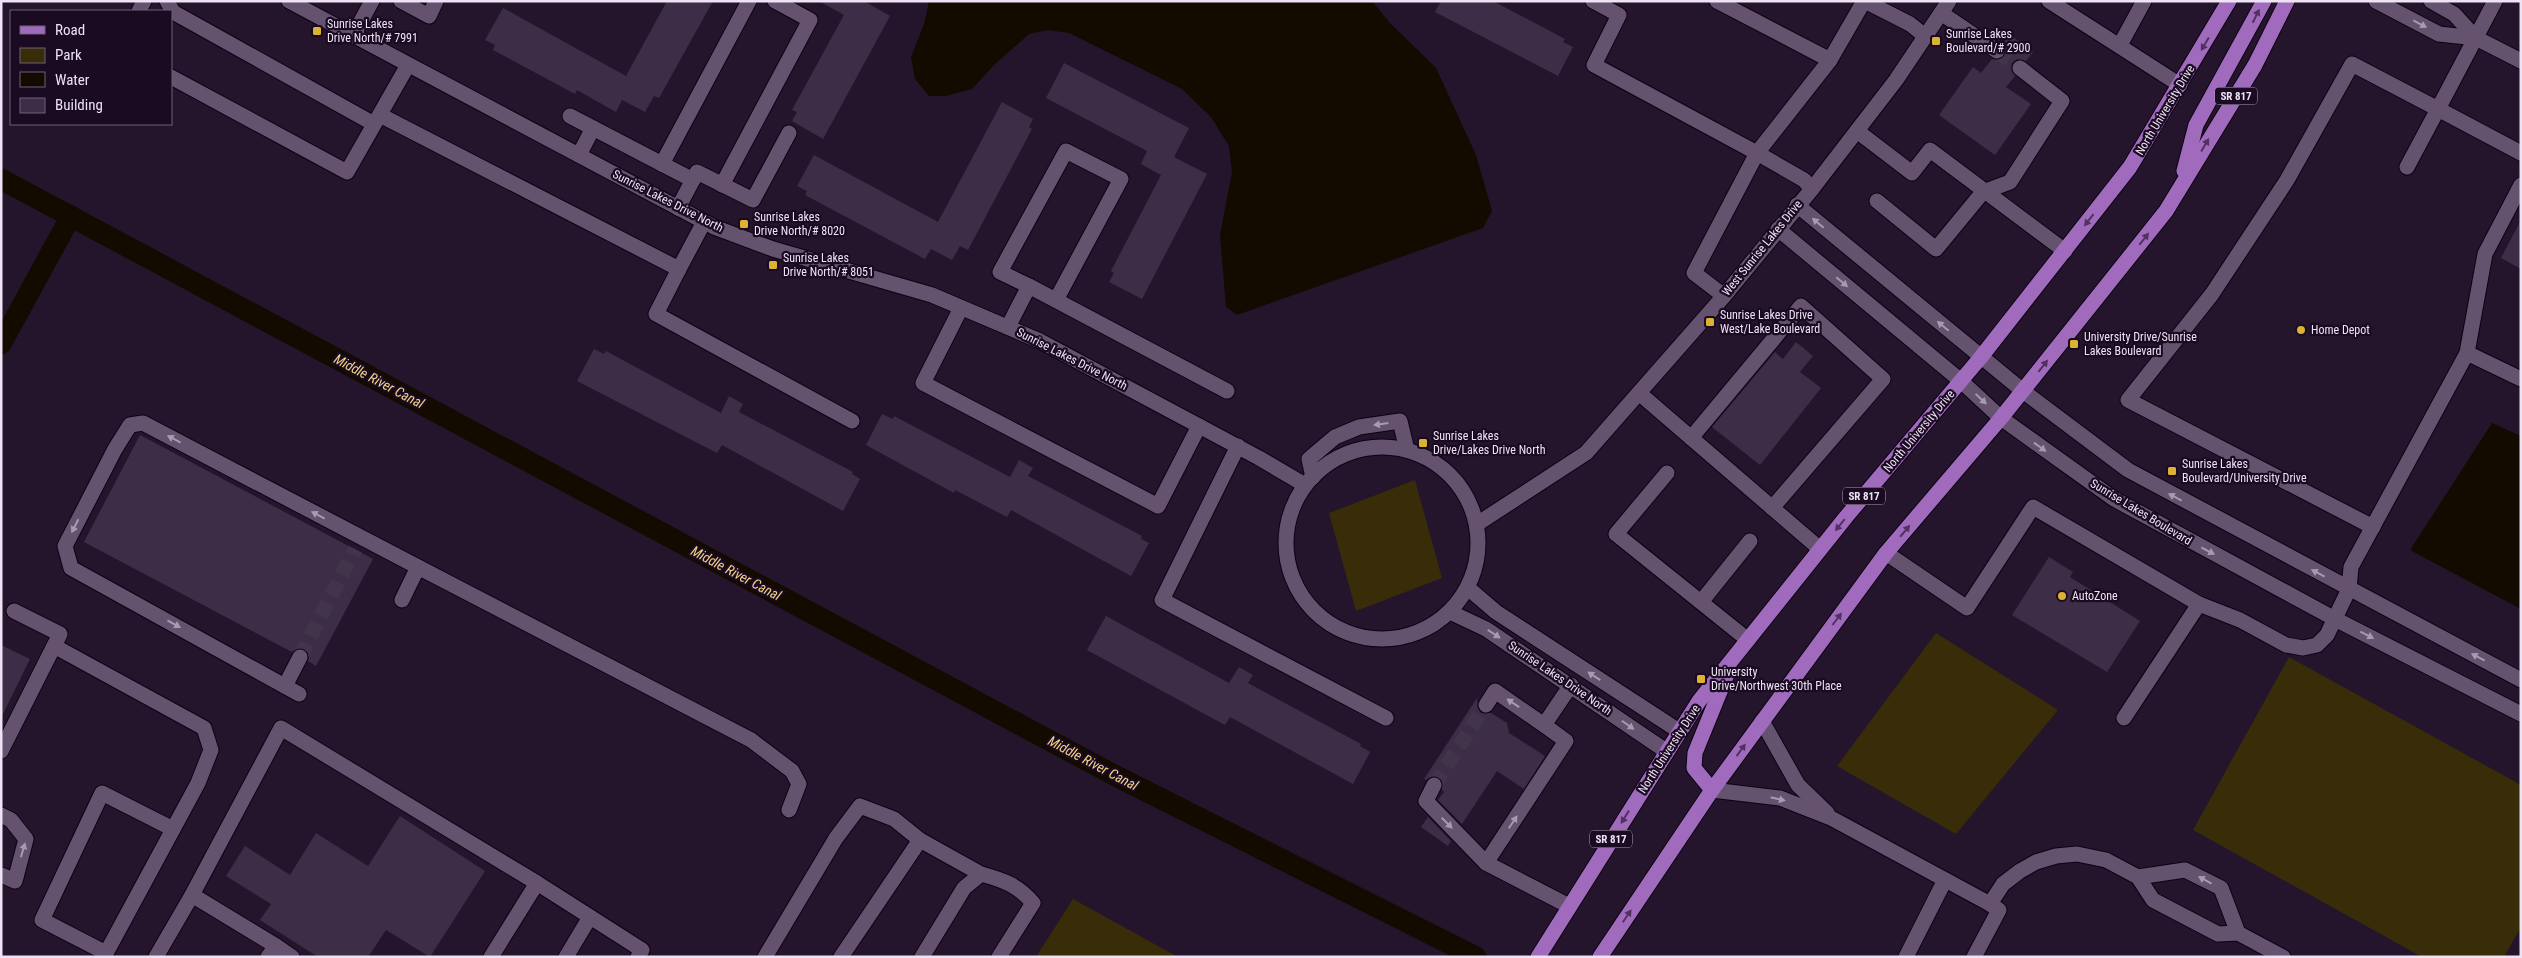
<svg xmlns="http://www.w3.org/2000/svg" width="2522" height="958" font-family="'Roboto Condensed',sans-serif">
  <style>
    .green { fill: #382c09 }
    .water { fill: #130a00 }
    .lines { fill: none; stroke-linecap: round; stroke-linejoin: round }
    .canal { stroke: #130a00; stroke-width: 21 }
    .building { fill: #3e2d47 }
    .minor-tunnel { stroke: #42344a; stroke-width: 15; stroke-dasharray: 15 8; stroke-linecap: butt }
    .minor-casing { stroke: #0d0214; stroke-width: 17 }
    .major-casing { stroke: #0d0214; stroke-width: 17 }
    .minor { stroke: #64526e; stroke-width: 15 }
    .major { stroke: #a16bbd; stroke-width: 15 }
    .oneway { fill: #503160 }
    .oneway2 { fill: #a99ab1 }
    .poi-dot { fill: #dcb233; stroke: #1a0b22; stroke-width: 2 }
    .labels { text-anchor: middle; stroke-width: 4.5; stroke-linejoin: round; paint-order: stroke }
    .shield { fill: #1a0b22; stroke: #aea2b5; stroke-width: 1 }
    .shield-label { font-size: 11px; font-weight: bold; fill: #eee3f4 }
    .poi-label { font-size: 12px; fill: #eee3f4; stroke: #1a0b22; text-anchor: start }
    .street-label { font-size: 12px; fill: #eee3f4; stroke: #1a0b22 }
    .water-label { font-size: 14px; font-style: italic; fill: #f1d385; stroke: #1a0b22 }
  </style>
  <rect width="100%" height="100%" fill="#24152c"/>
  <g class="green">
    <path d="M1415 480 1442 578 1356 611 1329 513Z"/>
    <path d="M1936 633 2058 710 1956 834 1837 766Z"/>
    <path d="M2289 657 2521 785V927L2504 957H2422L2193 830Z"/>
    <path d="M1073 899 1178 957H1036Z"/>
  </g>
  <g class="water">
    <path d="M929 1H1372L1390 23 1436 68 1476 155 1492 211 1483 228 1237 315 1226 307 1220 235 1232 172 1229 146 1211 117 1182 89 1069 33 1048 30 1029 34 995 64 972 89 946 96H929L915 79 911 57 924 24Z"/>
    <path d="M2492 423 2521 436V609L2410 550Z"/>
  </g>
  <g class="lines">
    <g class="canal">
      <path d="M1 179 1114 775 1476 957"/>
      <path d="M1 344 71 216"/>
    </g>
  </g>
  <g class="building">
    <path d="M667 1H713L659 98 654 96 645 112 622 100 616 112 577 90 575 94 493 50 495 45 485 40 503 8 626 76Z"/>
    <path d="M819 1H864L890 16 823 139 792 121 797 112 792 110 844 15Z"/>
    <path d="M1441 1H1493L1565 39 1563 42 1573 47 1558 76 1435 12Z"/>
    <path d="M2009 34 2033 52 2026 61 2017 59 2012 63 2011 71 2015 76 2006 87 2031 104 1995 155 1939 115 1973 67 1981 73 1992 59 1997 60 2004 57 2006 51 2003 44Z"/>
    <path d="M1064 63 1189 128 1174 157 1207 174 1142 299 1109 282 1114 273 1111 271 1161 175 1141 164 1147 151 1046 98Z"/>
    <path d="M1002 102 1033 119 1029 127 1032 129 968 250 960 246 952 260 931 249 925 259 805 195 807 191 797 186 814 155 938 222Z"/>
    <path d="M2521 220V269L2501 258Z"/>
    <path d="M1796 342 1813 356 1800 372 1821 388 1760 465 1712 427 1775 352 1783 359Z"/>
    <path d="M594 349 604 354 606 351 721 413 729 396 743 404 739 412 853 472 852 474 860 479 843 511 722 445 717 453 577 381Z"/>
    <path d="M882 414 893 419 894 416 1010 477 1019 460 1033 468 1028 476 1142 536 1141 539 1149 543 1131 576 1011 510 1007 517 955 490 954 493 866 445Z"/>
    <path d="M140 435 373 559 316 666 308 661 309 656 305 649 299 648 292 652 84 542Z"/>
    <path d="M2049 557 2073 572 2070 577 2140 621 2107 672 2012 615Z"/>
    <path d="M1106 616 1229 683 1239 667 1253 675 1248 683 1361 744 1360 746 1370 752 1353 784 1230 717 1225 725 1087 650Z"/>
    <path d="M1 645 30 659 1 718Z"/>
    <path d="M1477 698 1478 709 1481 713H1491L1507 723 1509 733 1545 756 1524 789 1497 771 1462 824 1438 800 1444 792 1442 790V779L1434 776 1426 780 1424 779Z"/>
    <path d="M400 816 485 871 430 957 386 930 368 957H318L260 920 271 904 226 876 245 846 290 875 316 833 368 866Z"/>
    <path d="M1428 817 1451 841 1448 846 1421 827Z"/>
  </g>
  <g class="lines">
    <g class="minor-tunnel">
      <path d="M1997 51 2020 68"/>
      <path d="M300 657 355 549"/>
      <path d="M1434 785 1486 705"/>
    </g>
    <defs>
      <g id="minor">
        <path d="M167 1 173 12 374 124"/>
        <path d="M289 1 714 227 773 249 932 295 1040 341 1259 458 1305 485"/>
        <path d="M401 1 429 16 436 1"/>
        <path d="M1593 1 1619 15 1594 65 1757 153 1830 60 1864 1"/>
        <path d="M1717 1 1830 60"/>
        <path d="M1865 1 1910 24 1925 36"/>
        <path d="M2049 1 2180 85"/>
        <path d="M2376 1 2439 34 2476 38"/>
        <path d="M2431 1 2454 14 2476 38 2521 61"/>
        <path d="M139 11 144 1"/>
        <path d="M1941 13 1997 51"/>
        <path d="M353 36 372 1"/>
        <path d="M2120 45 2144 1"/>
        <path d="M171 77 347 172 408 65"/>
        <path d="M380 115 679 269 704 222"/>
        <path d="M570 116 662 164"/>
        <path d="M1857 131 1912 173 1930 150 2065 251"/>
        <path d="M579 155 593 128"/>
        <path d="M2407 167 2438 109 2521 153"/>
        <path d="M693 180 662 164 749 1"/>
        <path d="M722 185 810 20 775 1"/>
        <path d="M1877 201 1936 249 1983 192 2010 182 2062 101 2020 68"/>
        <path d="M1797 205 2023 391 2128 470 2521 680"/>
        <path d="M678 208 697 172 753 200 789 133"/>
        <path d="M1778 229 1961 381 2001 418 2114 499 2335 619 2521 714"/>
        <path d="M679 269 656 314 852 421"/>
        <path d="M1029 286 1000 272 1066 151 1121 179 1056 300"/>
        <path d="M1724 296 1694 273 1757 153 1804 180 1812 189"/>
        <path d="M961 308 923 383 1158 506 1199 426"/>
        <path d="M1008 327 1029 286 1227 391"/>
        <path d="M2467 353 2521 379"/>
        <path d="M1639 393 1820 549"/>
        <path d="M1691 438 1801 306 1883 379 1772 508"/>
        <path d="M1238 446 1162 600 1386 718"/>
        <circle cx="1382" cy="543" r="96"/>
        <path d="M1667 473 1616 534 1748 640"/>
        <path d="M1313 477 1309 459 1335 437 1359 427 1400 421 1407 450"/>
        <path d="M1477 524 1586 453 1724 296 1812 189 1896 80 1949 1"/>
        <path d="M2373 527 2128 400 2212 294 2287 180 2352 64 2438 109 2495 1"/>
        <path d="M1886 553 1967 608 2033 507 2199 604 2124 718"/>
        <path d="M1468 588 1496 612 1679 731"/>
        <path d="M402 600 418 567 751 740 792 771 799 784 789 810"/>
        <path d="M1701 602 1750 541"/>
        <path d="M2199 604 2240 620 2286 645 2303 648 2317 645 2327 635 2349 589 2351 567 2467 353 2485 254 2521 185"/>
        <path d="M1450 612 1486 629 1666 751"/>
        <path d="M54 646 204 728 211 750 198 783 104 957"/>
        <path d="M285 686 300 657"/>
        <path d="M299 694 71 568 65 546 115 449 130 425 143 423 418 567"/>
        <path d="M1486 705 1495 691 1544 725"/>
        <path d="M1762 721 1798 785 1827 813"/>
        <path d="M1 751 60 634 14 611"/>
        <path d="M1434 785 1426 801 1486 863 1569 906"/>
        <path d="M1712 790 1780 798 1831 818 1990 904 2003 884 2020 871 2036 862 2056 856 2077 854 2106 860 2138 877 2153 900 2218 934 2238 933 2283 957"/>
        <path d="M1 815 11 820 26 839 15 881 1 875"/>
        <path d="M920 840 981 874"/>
        <path d="M1486 863 1566 741 1544 725 1571 685"/>
        <path d="M2138 877 2185 870 2221 888 2238 933"/>
        <path d="M192 895 281 728 537 883"/>
        <path d="M106 953 42 920 102 793 173 829"/>
        <path d="M156 957 192 895 276 946"/>
        <path d="M268 957 276 946 292 957"/>
        <path d="M491 957 537 883 642 950 638 957"/>
        <path d="M566 957 590 917"/>
        <path d="M765 957 836 838 860 806 894 819 920 840 841 957"/>
        <path d="M922 957 964 888 981 874C1003 880 1018 885 1033 903L999 957"/>
        <path d="M1906 957 1945 880"/>
        <path d="M1974 957 1999 910 1990 904"/>
      </g>
      <g id="major">
        <path d="M2184 171 2196 125 2264 1"/>
        <path d="M1712 790 1694 768 1695 753 1728 672"/>
        <path d="M1538 957 1699 701 1846 517 1981 357 2130 167 2229 1"/>
        <path d="M1600 957 1712 790 1886 553 2001 418 2166 211 2255 65 2287 1"/>
      </g>
    </defs>
    <use href="#minor" class="minor-casing"/>
    <use href="#major" class="major-casing"/>
    <use href="#minor" class="minor"/>
    <use href="#major" class="major"/>
  </g>
  <defs><path id="oneway-solid" d="M-6-.8H1V-3.2L6.5 0L1 3.2V.8H-6Z" transform="scale(1.25)"/></defs>
  <g class="oneway">
    <use href="#oneway-solid" transform="translate(2256 16) rotate(-64)"/>
    <use href="#oneway-solid" transform="translate(2205 44) rotate(121)"/>
    <use href="#oneway-solid" transform="translate(2205 145) rotate(-59)"/>
    <use href="#oneway-solid" transform="translate(2089 220) rotate(128)"/>
    <use href="#oneway-solid" transform="translate(2144 239) rotate(-52)"/>
    <use href="#oneway-solid" transform="translate(2043 366) rotate(-52)"/>
    <use href="#oneway-solid" transform="translate(1840 525) rotate(129)"/>
    <use href="#oneway-solid" transform="translate(1905 531) rotate(-50)"/>
    <use href="#oneway-solid" transform="translate(1837 619) rotate(-53)"/>
    <use href="#oneway-solid" transform="translate(1741 750) rotate(-54)"/>
    <use href="#oneway-solid" transform="translate(1625 817) rotate(122)"/>
    <use href="#oneway-solid" transform="translate(1627 916) rotate(-56)"/>
  </g>
  <g class="oneway2">
    <use href="#oneway-solid" transform="translate(2420 24) rotate(28)"/>
    <use href="#oneway-solid" transform="translate(1818 223) rotate(-140)"/>
    <use href="#oneway-solid" transform="translate(1842 282) rotate(40)"/>
    <use href="#oneway-solid" transform="translate(1943 326) rotate(-140)"/>
    <use href="#oneway-solid" transform="translate(1981 399) rotate(43)"/>
    <use href="#oneway-solid" transform="translate(1381 424) rotate(172)"/>
    <use href="#oneway-solid" transform="translate(174 439) rotate(-152)"/>
    <use href="#oneway-solid" transform="translate(2040 447) rotate(36)"/>
    <use href="#oneway-solid" transform="translate(2175 497) rotate(-152)"/>
    <use href="#oneway-solid" transform="translate(318 515) rotate(-152)"/>
    <use href="#oneway-solid" transform="translate(75 526) rotate(117)"/>
    <use href="#oneway-solid" transform="translate(2208 551) rotate(28)"/>
    <use href="#oneway-solid" transform="translate(2318 573) rotate(-152)"/>
    <use href="#oneway-solid" transform="translate(174 624) rotate(29)"/>
    <use href="#oneway-solid" transform="translate(1494 634) rotate(33)"/>
    <use href="#oneway-solid" transform="translate(2367 635) rotate(27)"/>
    <use href="#oneway-solid" transform="translate(2478 657) rotate(-152)"/>
    <use href="#oneway-solid" transform="translate(1594 676) rotate(-147)"/>
    <use href="#oneway-solid" transform="translate(1513 703) rotate(-146)"/>
    <use href="#oneway-solid" transform="translate(1628 725) rotate(35)"/>
    <use href="#oneway-solid" transform="translate(1778 799) rotate(13)"/>
    <use href="#oneway-solid" transform="translate(1513 822) rotate(-56)"/>
    <use href="#oneway-solid" transform="translate(1447 823) rotate(45)"/>
    <use href="#oneway-solid" transform="translate(23 850) rotate(-74)"/>
    <use href="#oneway-solid" transform="translate(2205 880) rotate(-152)"/>
  </g>
  <g class="poi-dot">
    <rect x="312" y="26" width="10" height="10" rx="2.5"/>
    <rect x="1931" y="36" width="10" height="10" rx="2.5"/>
    <rect x="739" y="219" width="10" height="10" rx="2.5"/>
    <rect x="768" y="260" width="10" height="10" rx="2.5"/>
    <rect x="1705" y="317" width="10" height="10" rx="2.5"/>
    <circle cx="2301" cy="330" r="5"/>
    <rect x="2069" y="339" width="10" height="10" rx="2.5"/>
    <rect x="1418" y="438" width="10" height="10" rx="2.5"/>
    <rect x="2167" y="466" width="10" height="10" rx="2.5"/>
    <circle cx="2062" cy="596" r="5"/>
    <rect x="1696" y="674" width="10" height="10" rx="2.5"/>
  </g>
  <g class="labels">
    <g class="shield">
      <rect x="2215" y="87.5" width="42" height="17" rx="4"/>
      <rect x="1843" y="487.5" width="42" height="17" rx="4"/>
      <rect x="1590" y="830.5" width="42" height="17" rx="4"/>
    </g>
    <g class="shield-label">
      <text x="2236" y="100">SR 817</text>
      <text x="1864" y="500">SR 817</text>
      <text x="1611" y="843">SR 817</text>
    </g>
    <g class="poi-label">
      <text x="327" y="28">Sunrise Lakes<tspan x="327" dy="14">Drive North/# 7991</tspan></text>
      <text x="1946" y="38">Sunrise Lakes<tspan x="1946" dy="14">Boulevard/# 2900</tspan></text>
      <text x="754" y="221">Sunrise Lakes<tspan x="754" dy="14">Drive North/# 8020</tspan></text>
      <text x="783" y="262">Sunrise Lakes<tspan x="783" dy="14">Drive North/# 8051</tspan></text>
      <text x="1720" y="319">Sunrise Lakes Drive<tspan x="1720" dy="14">West/Lake Boulevard</tspan></text>
      <text x="2311" y="334">Home Depot</text>
      <text x="2084" y="341">University Drive/Sunrise<tspan x="2084" dy="14">Lakes Boulevard</tspan></text>
      <text x="1433" y="440">Sunrise Lakes<tspan x="1433" dy="14">Drive/Lakes Drive North</tspan></text>
      <text x="2182" y="468">Sunrise Lakes<tspan x="2182" dy="14">Boulevard/University Drive</tspan></text>
      <text x="2072" y="600">AutoZone</text>
      <text x="1711" y="676">University<tspan x="1711" dy="14">Drive/Northwest 30th Place</tspan></text>
    </g>
    <g class="street-label">
      <text transform="translate(2165 110) rotate(-59)" y="4">North University Drive</text>
      <text transform="translate(668 201) rotate(27)" y="4">Sunrise Lakes Drive North</text>
      <text transform="translate(1762 248) rotate(-51)" y="4">West Sunrise Lakes Drive</text>
      <text transform="translate(1072 359) rotate(27)" y="4">Sunrise Lakes Drive North</text>
      <text transform="translate(1919 431) rotate(-50)" y="4">North University Drive</text>
      <text transform="translate(2141 512) rotate(31)" y="4">Sunrise Lakes Boulevard</text>
      <text transform="translate(1560 678) rotate(34)" y="4">Sunrise Lakes Drive North</text>
      <text transform="translate(1669 749) rotate(-57)" y="4">North University Drive</text>
    </g>
    <g class="water-label">
      <text transform="translate(379 381) rotate(28)" y="5">Middle River Canal</text>
      <text transform="translate(736 573) rotate(28)" y="5">Middle River Canal</text>
      <text transform="translate(1093 763) rotate(28)" y="5">Middle River Canal</text>
    </g>
  </g>
  <rect width="2522" height="958" fill="none" stroke="#eee3f4" stroke-width="5"/>
  <rect x="10" y="10" width="162" height="115" fill="#1a0b22" stroke="#6f6176"/>
  <rect x="20" y="26" width="25" height="8" fill="#a16bbd" stroke="#6f6176"/>
  <text x="55" y="35" font-size="15" fill="#eee3f4">Road</text>
  <rect x="20" y="48" width="25" height="15" fill="#382c09" stroke="#6f6176"/>
  <text x="55" y="60" font-size="15" fill="#eee3f4">Park</text>
  <rect x="20" y="72" width="25" height="15" fill="#130a00" stroke="#6f6176"/>
  <text x="55" y="85" font-size="15" fill="#eee3f4">Water</text>
  <rect x="20" y="98" width="25" height="15" fill="#3e2d47" stroke="#6f6176"/>
  <text x="55" y="110" font-size="15" fill="#eee3f4">Building</text>
</svg>
